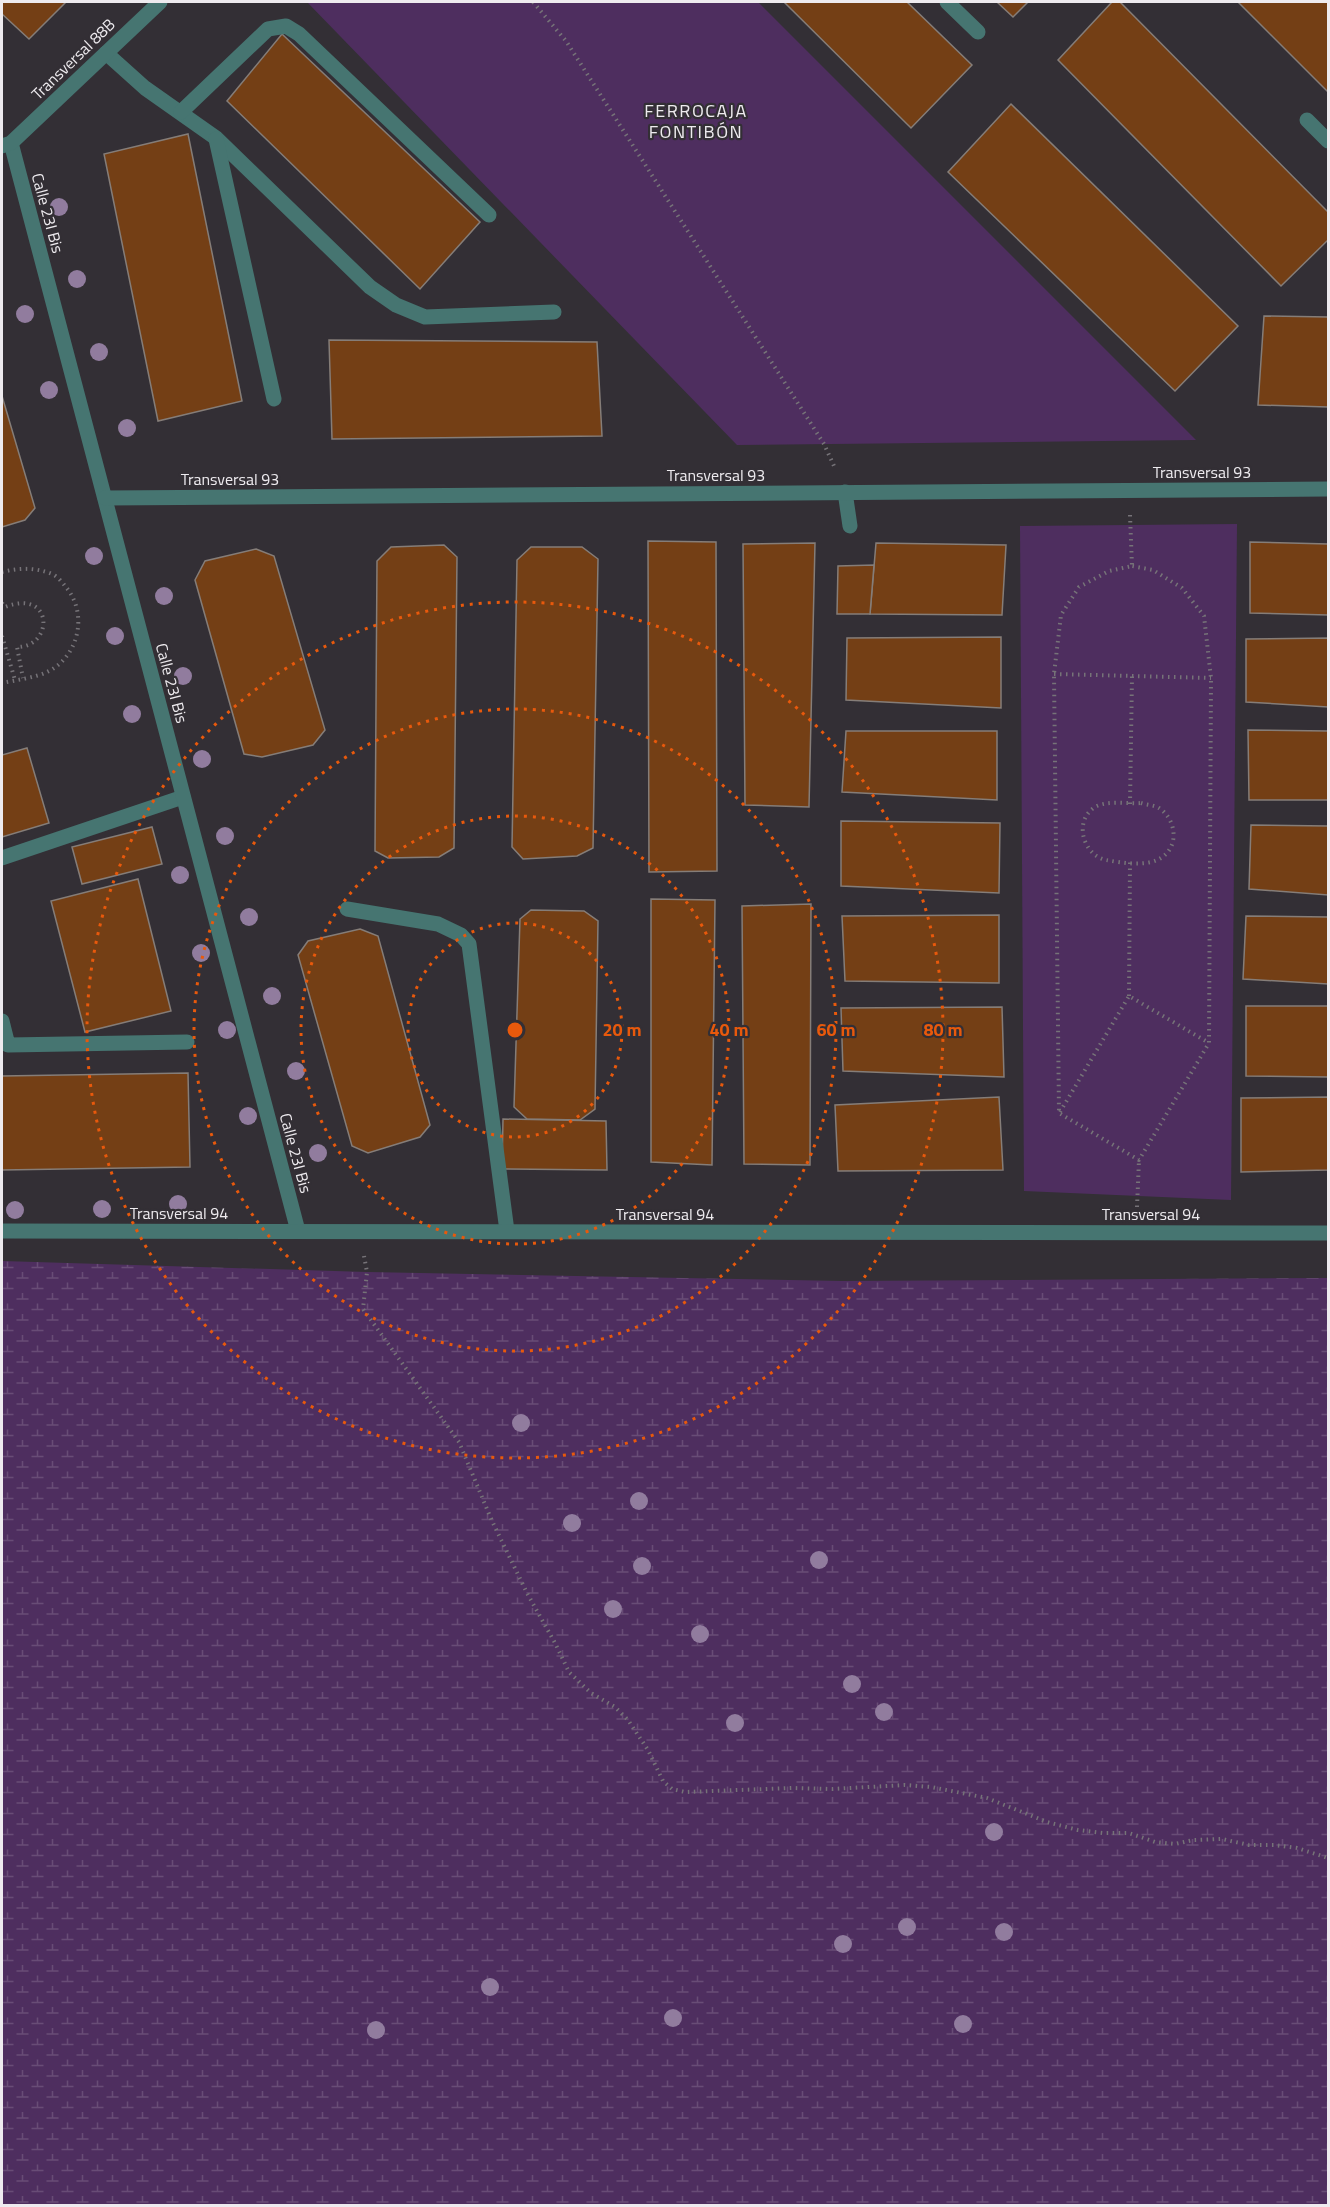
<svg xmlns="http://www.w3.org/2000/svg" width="1330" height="2207" font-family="'Titillium Web',sans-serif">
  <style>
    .wetland { fill: url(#wetland-marsh) }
    .park { fill: #4e2e5f }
    .building { fill: #743f15; stroke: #857d78; stroke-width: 1.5 }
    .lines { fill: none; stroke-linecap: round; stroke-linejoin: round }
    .path { stroke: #767378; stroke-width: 4; stroke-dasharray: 1.5 4.5; stroke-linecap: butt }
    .lane { stroke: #467571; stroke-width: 15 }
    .street { stroke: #467571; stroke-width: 15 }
    .tree { fill: #917c9e }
    .ring { fill: none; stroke: #e8590c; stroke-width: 3; stroke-dasharray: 3 6 }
    .labels { text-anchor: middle; stroke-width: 4.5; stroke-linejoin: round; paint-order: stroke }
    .street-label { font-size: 16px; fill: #eeebef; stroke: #332f35 }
    .neighbourhood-label { font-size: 18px; letter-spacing: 1.5px; fill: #eeebef; stroke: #332f35 }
    .centre { fill: #e8590c; stroke: #332f35; stroke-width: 3 }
    .ring-label { font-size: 18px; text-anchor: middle; font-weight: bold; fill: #e8590c; stroke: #332f35; stroke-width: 4.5; stroke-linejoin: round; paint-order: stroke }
  </style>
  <defs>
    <pattern id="wetland-marsh" width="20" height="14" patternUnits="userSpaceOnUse" patternTransform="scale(1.5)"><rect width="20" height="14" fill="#4e2e5f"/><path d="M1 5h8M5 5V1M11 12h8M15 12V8" fill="none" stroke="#684c76"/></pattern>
  </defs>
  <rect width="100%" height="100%" fill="#332f35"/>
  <path class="wetland" d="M2 1261 367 1272 842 1281 1328 1278V2205H2Z"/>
  <g class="park">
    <path d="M307 2H758L1196 440 737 445Z"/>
    <path d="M1237 524 1231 1200 1024 1191 1020 526Z"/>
  </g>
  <g class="building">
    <path d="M2 2H66L29 39 2 14Z"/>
    <path d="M784 2H907L972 65 911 128Z"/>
    <path d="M997 2H1028L1013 17Z"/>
    <path d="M1112 2H1120L1328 212V240L1281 286 1058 60Z"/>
    <path d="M1238 2H1328V92Z"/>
    <path d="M282 34 480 222 420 289 227 101Z"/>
    <path d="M1011 104 1238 326 1175 391 948 172Z"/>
    <path d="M188 134 242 401 158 421 104 154Z"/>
    <path d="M1264 316 1328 317V407L1258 405Z"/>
    <path d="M329 340 597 342 602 436 332 439Z"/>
    <path d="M2 396 35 508 25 520 2 527Z"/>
    <path d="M648 541 716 542 717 871 649 872Z"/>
    <path d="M1250 542 1328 544V615L1250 613Z"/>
    <path d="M815 543 809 807 745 805 743 544Z"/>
    <path d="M876 543 1006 545 1002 615 870 614Z"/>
    <path d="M444 545 457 557 454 848 439 857 388 858 375 851 377 561 391 547Z"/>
    <path d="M531 547H582L598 559 593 848 577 856 523 859 512 847 517 560Z"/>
    <path d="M256 549 274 556 325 730 313 745 262 757 244 754 195 580 205 561Z"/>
    <path d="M874 565 870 614H837L838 566Z"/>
    <path d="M1001 637V708L846 700 847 638Z"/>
    <path d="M1328 638V707L1246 702V639Z"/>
    <path d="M1248 730 1328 731V800H1249Z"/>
    <path d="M846 731H997V800L842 792Z"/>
    <path d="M27 748 49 823 2 837V755Z"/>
    <path d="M841 821 1000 823 999 893 841 886Z"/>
    <path d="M1251 825 1328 826V895L1249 889Z"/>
    <path d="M152 827 162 864 82 884 72 847Z"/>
    <path d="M138 879 171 1011 85 1032 51 901Z"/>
    <path d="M651 899 715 900 712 1165 651 1162Z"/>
    <path d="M811 904 810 1165 744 1164 742 906Z"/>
    <path d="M531 910 584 911 598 921 595 1109 580 1120 527 1119 514 1107 520 919Z"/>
    <path d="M999 915V983L845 981 842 916Z"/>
    <path d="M1246 916 1328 917V984L1243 979Z"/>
    <path d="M360 929 378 936 430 1125 420 1137 368 1153 352 1146 298 955 308 941Z"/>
    <path d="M1246 1006H1328V1077L1246 1076Z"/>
    <path d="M1002 1007 1004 1077 843 1071 841 1008Z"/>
    <path d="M188 1073 190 1167 2 1170V1076Z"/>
    <path d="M999 1097 1003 1170 838 1171 835 1105Z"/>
    <path d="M1328 1097V1170L1241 1172V1098Z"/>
    <path d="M503 1119 606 1121 607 1170 502 1169Z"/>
  </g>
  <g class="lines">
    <g class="path">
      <path d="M533 2 566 41 824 444 834 466"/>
      <path d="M1130 515 1132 566 1109 571 1079 587 1061 615 1054 674 1059 1113 1139 1160 1209 1043 1211 678 1204 616 1182 588 1153 570 1132 566"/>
      <path d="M2 572C18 568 35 567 52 574 57 576 62 582 65 586 89 613 79 657 47 672 34 678 16 680 2 683"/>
      <path d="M2 603 5 607C54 588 54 647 17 647L23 678"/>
      <path d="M2 636 15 680"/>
      <path d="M1054 674 1211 678"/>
      <path d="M1141 803C1147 805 1154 805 1159 808 1176 819 1180 846 1161 858 1147 867 1122 863 1106 860 1083 855 1073 821 1095 807 1107 800 1128 804 1141 803Z"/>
      <path d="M1130 804 1132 676"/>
      <path d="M1129 996 1130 862"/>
      <path d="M1060 1112 1129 996 1209 1043"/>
      <path d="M1137 1207 1139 1160"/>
      <path d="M364 1256 367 1272 363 1309 459 1442 492 1521 527 1593 555 1643 569 1672 591 1693 615 1707 628 1720 648 1750 663 1781 672 1789 685 1792 792 1788 832 1789 905 1785 931 1787 987 1798 1047 1822 1078 1830 1103 1833H1129L1155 1842 1175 1844 1193 1840 1222 1839 1249 1845H1274L1297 1848 1328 1858"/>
    </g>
    <g class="lane">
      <path d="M845 492 850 526"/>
      <path d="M2 858 183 797"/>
      <path d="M347 909 438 924 461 935 469 944 507 1231"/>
      <path d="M2 1021 8 1045 187 1042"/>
    </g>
    <g class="street">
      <path d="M947 2 978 32"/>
      <path d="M106 53 145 88 216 138 370 287 396 305 425 317 554 312"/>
      <path d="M181 112 268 29 286 26 299 34 489 215"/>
      <path d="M1307 120 1328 141"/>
      <path d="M216 139 274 399"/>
      <path d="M11 143 298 1231"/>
      <path d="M2 146 11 143 160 2"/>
      <path d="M105 498 1328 489"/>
      <path d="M2 1231 1328 1233"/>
    </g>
  </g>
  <g class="tree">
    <circle cx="59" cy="207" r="9"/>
    <circle cx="77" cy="279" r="9"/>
    <circle cx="25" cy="314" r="9"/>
    <circle cx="99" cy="352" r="9"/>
    <circle cx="49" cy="390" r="9"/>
    <circle cx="127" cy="428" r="9"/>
    <circle cx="94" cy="556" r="9"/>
    <circle cx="164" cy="596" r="9"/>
    <circle cx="115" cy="636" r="9"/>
    <circle cx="183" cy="676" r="9"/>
    <circle cx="132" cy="714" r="9"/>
    <circle cx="202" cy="759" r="9"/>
    <circle cx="225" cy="836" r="9"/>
    <circle cx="180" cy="875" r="9"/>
    <circle cx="249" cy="917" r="9"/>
    <circle cx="201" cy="953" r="9"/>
    <circle cx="272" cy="996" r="9"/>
    <circle cx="227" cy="1030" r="9"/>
    <circle cx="296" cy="1071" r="9"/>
    <circle cx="248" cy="1116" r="9"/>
    <circle cx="318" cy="1153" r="9"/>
    <circle cx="178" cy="1204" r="9"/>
    <circle cx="102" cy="1209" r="9"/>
    <circle cx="15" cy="1210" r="9"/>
    <circle cx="521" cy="1423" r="9"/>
    <circle cx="639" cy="1501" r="9"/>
    <circle cx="572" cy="1523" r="9"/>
    <circle cx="819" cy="1560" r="9"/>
    <circle cx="642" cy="1566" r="9"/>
    <circle cx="613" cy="1609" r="9"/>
    <circle cx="700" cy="1634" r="9"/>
    <circle cx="852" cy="1684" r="9"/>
    <circle cx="884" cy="1712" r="9"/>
    <circle cx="735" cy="1723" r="9"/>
    <circle cx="994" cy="1832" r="9"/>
    <circle cx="907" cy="1927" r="9"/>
    <circle cx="1004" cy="1932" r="9"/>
    <circle cx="843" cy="1944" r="9"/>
    <circle cx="490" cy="1987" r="9"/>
    <circle cx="673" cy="2018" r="9"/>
    <circle cx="963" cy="2024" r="9"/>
    <circle cx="376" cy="2030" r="9"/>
  </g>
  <g class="ring">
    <circle cx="515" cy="1030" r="107"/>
    <circle cx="515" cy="1030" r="214"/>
    <circle cx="515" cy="1030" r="321"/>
    <circle cx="515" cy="1030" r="428"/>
  </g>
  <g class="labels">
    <g class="street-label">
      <text transform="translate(73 59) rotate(-44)" y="6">Transversal 88B</text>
      <text transform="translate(48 213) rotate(75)" y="6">Calle 23I Bis</text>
      <text x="1202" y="478">Transversal 93</text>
      <text x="716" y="481">Transversal 93</text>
      <text x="230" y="485">Transversal 93</text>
      <text transform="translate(172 683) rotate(75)" y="6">Calle 23I Bis</text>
      <text transform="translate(296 1153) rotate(75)" y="6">Calle 23I Bis</text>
      <text x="179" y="1219">Transversal 94</text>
      <text x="665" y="1220">Transversal 94</text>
      <text x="1151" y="1220">Transversal 94</text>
    </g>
    <g class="neighbourhood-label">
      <text x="696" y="117">FERROCAJA<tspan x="696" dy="21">FONTIBÓN</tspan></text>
    </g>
  </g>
  <circle cx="515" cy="1030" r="9" class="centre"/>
  <g class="ring-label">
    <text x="622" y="1036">20 m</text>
    <text x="729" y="1036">40 m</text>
    <text x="836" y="1036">60 m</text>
    <text x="943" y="1036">80 m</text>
  </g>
  <rect width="1330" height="2207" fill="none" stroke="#eeebef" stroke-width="6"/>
</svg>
